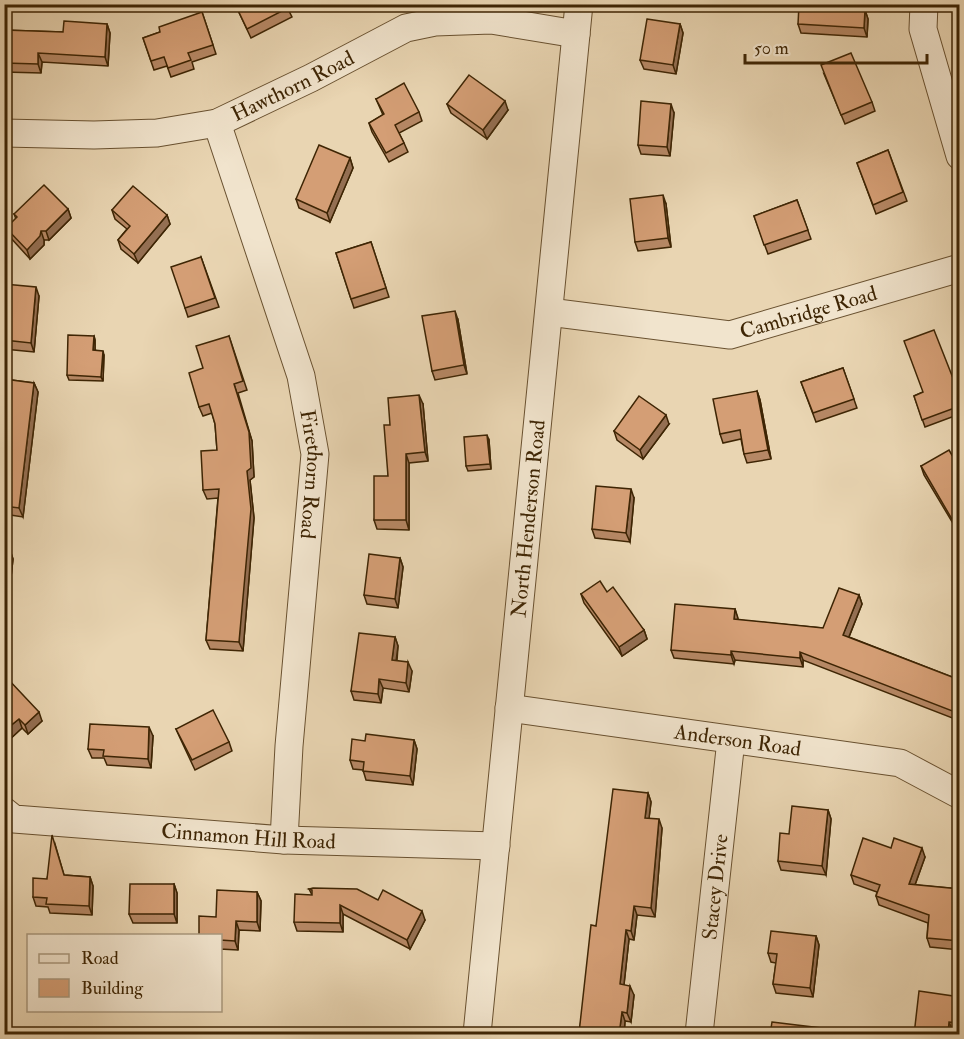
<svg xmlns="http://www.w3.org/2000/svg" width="964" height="1039" font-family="'IM FELL Double Pica',serif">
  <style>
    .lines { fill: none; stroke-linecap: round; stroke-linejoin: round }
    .minor-casing { stroke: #695130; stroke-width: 29 }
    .minor { stroke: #f1e4cd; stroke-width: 27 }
    .wall { fill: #b68865; stroke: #3e2504; stroke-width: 1.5 }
    .shaded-wall { fill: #946f52; stroke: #3e2504; stroke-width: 1.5 }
    .building { fill: #d49e75; stroke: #3e2504; stroke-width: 1.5 }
    .labels { text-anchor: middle; stroke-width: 6; stroke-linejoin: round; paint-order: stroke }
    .street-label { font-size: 21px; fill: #3e2504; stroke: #f1e4cd }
  </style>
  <rect width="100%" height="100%" fill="#e9d5b2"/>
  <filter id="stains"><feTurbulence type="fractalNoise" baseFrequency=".00333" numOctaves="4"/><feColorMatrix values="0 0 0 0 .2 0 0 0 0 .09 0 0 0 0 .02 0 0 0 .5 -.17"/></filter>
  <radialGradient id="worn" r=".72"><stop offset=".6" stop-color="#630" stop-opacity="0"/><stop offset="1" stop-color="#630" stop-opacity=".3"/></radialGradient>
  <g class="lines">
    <defs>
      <g id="minor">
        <path d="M924 4 923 29 960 156"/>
        <path id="s1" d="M217 123 301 376 315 454 289 746 284 840"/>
        <path id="s2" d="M4 133 94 135 157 133 217 123 311 78 406 28 435 22 491 20 576 34"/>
        <path id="s3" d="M549 312 730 335 960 268"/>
        <path id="s4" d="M509 708 900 763 960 795"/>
        <path id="s5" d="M4 811 14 819 284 840 496 846"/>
        <path id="s6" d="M477 1034 579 4"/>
        <path id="s7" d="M699 1034 731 740"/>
      </g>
    </defs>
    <use href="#minor" class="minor-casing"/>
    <use href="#minor" class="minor"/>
  </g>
  <g class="wall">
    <path d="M235 4H303L289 11 292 17 251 38Z"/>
    <path d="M818 4H854V9L865 10 868 19 867 37 801 33 798 24 817 7Z"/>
    <path d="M202 12 216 54 192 62 194 69 171 77 167 66 154 70 143 38 160 32Z"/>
    <path d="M107 24 110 33 108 66 42 62 41 73 4 72V30L63 32Z"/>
    <path d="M680 24 683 33 676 74 644 69 640 60Z"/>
    <path d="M824 74 872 102 875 111 845 124Z"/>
    <path d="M376 99 419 112 422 121 399 133 404 143 408 152 389 162 372 132 369 123 383 115Z"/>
    <path d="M447 104 508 110 487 139 451 113Z"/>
    <path d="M674 113 670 156 641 154 638 145Z"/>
    <path d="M888 150 907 201 876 214 857 163Z"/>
    <path d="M350 158 353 168 330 222 299 208 296 199Z"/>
    <path d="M797 200 811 239 768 254 754 216Z"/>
    <path d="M666 204 671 247 638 251 635 242Z"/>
    <path d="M68 209 71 218 49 240H44V245L30 259 10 237 6 228 16 219 14 214Z"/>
    <path d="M112 210 167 215 170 224 138 263 121 249 118 240 127 229 115 219Z"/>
    <path d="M371 242 389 297 354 308 336 253Z"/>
    <path d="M201 257 219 307 188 317 185 308Z"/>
    <path d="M5 284 39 296 34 352 4 349Z"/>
    <path d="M458 320 467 374 435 380 432 371Z"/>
    <path d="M94 336 95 340V350L104 355 103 381 69 380 67 375Z"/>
    <path d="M229 336 247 390 238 393 252 441 254 477 250 480 254 518 243 651 210 649 206 640 218 498 207 499 203 490 217 450 215 424 212 413 203 416 199 407 203 368Z"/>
    <path d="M843 368 857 408 816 422 801 382Z"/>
    <path d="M4 379 34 383 38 392 23 517 4 514Z"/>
    <path d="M757 391 760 400 771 459 747 463 744 454 741 439 723 443 720 434Z"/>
    <path d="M923 392 960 396V414L925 427 914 396Z"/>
    <path d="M423 404 428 461 409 463V530L377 529 374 520 388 476 390 425Z"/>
    <path d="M669 424 643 459 617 440 614 431Z"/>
    <path d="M489 440 491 469 468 471 466 466Z"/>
    <path d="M921 466 960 469V529L957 530 924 475Z"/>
    <path d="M634 498 630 542 595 538 592 529Z"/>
    <path d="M4 549 10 550 13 559 8 604 4 605Z"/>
    <path d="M400 558 403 567 398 608 367 604 364 595Z"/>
    <path d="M607 592 644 630 647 639 622 656 584 603 581 594Z"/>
    <path d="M859 595 862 604 849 637 960 680V721L803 660V667L735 660 734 664 674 658 671 650 735 609 738 620 823 628Z"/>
    <path d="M395 637 398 646 397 661 412 671 409 692 383 688 381 703 354 700 351 691Z"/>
    <path d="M4 680 42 721 28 734 22 728 8 741 4 737Z"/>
    <path d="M176 729 229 742 232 751 195 770 180 738Z"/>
    <path d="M153 736 151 768 107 765 104 758H92L88 749Z"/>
    <path d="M414 740 417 749 413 785 366 780 363 770 353 769 350 760 365 741Z"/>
    <path d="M648 793 651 802 649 818 662 828 655 917 637 915 634 940 629 939 624 985 634 995 631 1022 625 1021 624 1035H573L579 1033 596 926Z"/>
    <path d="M828 810 831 819 826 875 781 870 778 861 789 834Z"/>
    <path d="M55 844 64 875 90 877 93 886 92 915 50 913 48 907 36 906 33 897 47 879Z"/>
    <path d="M891 848 925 857 915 885 960 889V950L930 947 927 938 928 923 879 905 876 896 877 892 854 884 851 875Z"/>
    <path d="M174 884 177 893V923H133L129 914Z"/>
    <path d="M309 889 378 900 425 920 410 949 343 914V932L297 931 294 922 312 895Z"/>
    <path d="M257 892 261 901 260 931 239 930 238 950 220 949V936L216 917Z"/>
    <path d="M816 936 819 945 813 997 776 993 773 984 776 963 771 962 768 953Z"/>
    <path d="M960 997V1032L953 1031 952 1035H914Z"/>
  </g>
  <g class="shaded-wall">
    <path d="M850 4H854L853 18 850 9Z"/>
    <path d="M865 10 868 19 867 37 864 28Z"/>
    <path d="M107 24 110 33 108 66 105 57Z"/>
    <path d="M680 24 683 33 676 74 673 65Z"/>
    <path d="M38 53 42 62 41 73 38 64Z"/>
    <path d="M505 101 508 110 487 139 483 130Z"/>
    <path d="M671 104 674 113 670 156 667 147Z"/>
    <path d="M350 158 353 168 330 222 327 213Z"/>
    <path d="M663 195 666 204 671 247 668 238Z"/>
    <path d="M68 209 71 218 49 240 46 231Z"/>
    <path d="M167 215 170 224 138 263 134 254Z"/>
    <path d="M41 231 44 240V245L30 259 27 250Z"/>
    <path d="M36 287 39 296 34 352 31 343Z"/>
    <path d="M455 311 458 320 467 374 464 365Z"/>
    <path d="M94 336 95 340V355L93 350Z"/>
    <path d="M103 351 104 355 103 381 101 377Z"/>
    <path d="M34 383 38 392 23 517 19 508Z"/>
    <path d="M234 384 252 441 254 477 250 480 254 518 243 651 239 642 247 471Z"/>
    <path d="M757 391 760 400 771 459 768 450Z"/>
    <path d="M419 395 423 404 428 461 425 452Z"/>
    <path d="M666 415 669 424 643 459 640 450Z"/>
    <path d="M487 435 489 440 491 469 490 464Z"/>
    <path d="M406 454 409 463V530L406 520Z"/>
    <path d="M631 489 634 498 630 542 626 533Z"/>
    <path d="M10 550 13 559 8 604 5 595Z"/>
    <path d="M400 558 403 567 398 608 395 599Z"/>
    <path d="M859 595 862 604 846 644 843 635Z"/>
    <path d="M735 609 738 618 737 628 734 619Z"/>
    <path d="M644 630 647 639 622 656 619 647Z"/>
    <path d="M395 637 398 646 395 669 392 660Z"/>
    <path d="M731 651 735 660 734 664 731 655Z"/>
    <path d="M800 652 803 660V667L800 658Z"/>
    <path d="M408 662 412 671 409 692 406 683Z"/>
    <path d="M379 679 383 688 381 703 378 694Z"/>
    <path d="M39 712 42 721 28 734 25 725Z"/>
    <path d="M19 719 22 728 8 741 4 731Z"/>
    <path d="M149 727 153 736 151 768 148 759Z"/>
    <path d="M414 740 417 749 413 785 410 776Z"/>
    <path d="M648 793 651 802 648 827 645 818Z"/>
    <path d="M828 810 831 819 826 875 822 866Z"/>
    <path d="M659 819 662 828 655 917 651 908Z"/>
    <path d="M922 848 925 857 912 893 909 884Z"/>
    <path d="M90 877 93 886 92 915 89 906Z"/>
    <path d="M174 884 177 893V923L174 914Z"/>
    <path d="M257 892 261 901 260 931 257 922Z"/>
    <path d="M340 905 343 914V932L340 923Z"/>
    <path d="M634 906 637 915 634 940 631 931Z"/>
    <path d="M422 911 425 920 410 949 407 940Z"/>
    <path d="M236 921 239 930 238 950 235 941Z"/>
    <path d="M626 930 629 939 623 993 620 984Z"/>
    <path d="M816 936 819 945 813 997 810 988Z"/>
    <path d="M630 986 634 995 631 1022 627 1013Z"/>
    <path d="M622 1012 625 1021 624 1035H619Z"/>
    <path d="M949 1022 953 1031 952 1035H948Z"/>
  </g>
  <g class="building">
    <path d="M235 4H286L288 8 247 29Z"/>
    <path d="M818 4H850V9L865 10 864 28 798 24 799 5 817 7Z"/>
    <path d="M202 12 213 45 188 53 191 60 168 68 164 57 151 61 143 38 160 32 159 27Z"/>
    <path d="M647 19 680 24 673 65 640 60Z"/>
    <path d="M64 21 107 24 105 57 38 53V64L4 63V30L63 32Z"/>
    <path d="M851 53 872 102 841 115 821 65Z"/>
    <path d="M469 75 505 101 483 130 447 104Z"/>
    <path d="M404 83 419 112 395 125 404 143 386 153 369 123 384 114 376 99Z"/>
    <path d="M641 101 671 104 667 147 638 145Z"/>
    <path d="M319 145 350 158 327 213 296 199Z"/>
    <path d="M888 150 903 192 873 205 857 163Z"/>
    <path d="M44 185 68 209 46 231H41L40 236 27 250 6 228 17 217 14 214Z"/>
    <path d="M133 186 167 215 134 254 118 240 130 226 112 210Z"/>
    <path d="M663 195 668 238 635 242 630 199Z"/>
    <path d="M797 200 808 230 764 245 754 216Z"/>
    <path d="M371 242 386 288 351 299 336 253Z"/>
    <path d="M201 257 215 298 185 308 171 267Z"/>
    <path d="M4 284 36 287 31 343 4 340Z"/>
    <path d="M455 311 464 365 432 371 422 316Z"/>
    <path d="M934 330 960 396V406L922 420 914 396 923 392 904 341Z"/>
    <path d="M68 335 94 336 93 350 103 351 101 377 67 375Z"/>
    <path d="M229 336 243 381 234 384 249 432 251 468 247 471 251 509 239 642 206 640 219 489 203 490 201 451 217 450 215 424 209 404 199 407 189 373 203 368 196 346Z"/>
    <path d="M843 368 854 399 813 413 801 382Z"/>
    <path d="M4 379 34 383 19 508 4 506Z"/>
    <path d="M757 391 768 450 744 454 740 430 720 434 713 399Z"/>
    <path d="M419 395 425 452 406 454V520H374V476H388L384 425H390L388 398Z"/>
    <path d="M639 396 666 415 640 450 614 431Z"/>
    <path d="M487 435 490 464 466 466 464 437Z"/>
    <path d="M949 450 960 469V518L953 521 921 466Z"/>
    <path d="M596 486 631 489 626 533 592 529Z"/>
    <path d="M4 549 10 550 4 595Z"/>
    <path d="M369 554 400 558 395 599 364 595Z"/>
    <path d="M600 581 607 592 613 587 644 630 619 647 581 594Z"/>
    <path d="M839 588 859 595 843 635 960 680V714L800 652V658L731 651V655L671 650 675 604 735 609 734 619 823 628Z"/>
    <path d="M359 633 395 637 392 660 408 662 406 683 379 679 378 694 351 691Z"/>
    <path d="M7 678 39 712 25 725 19 719 4 731V680Z"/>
    <path d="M213 710 229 742 192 760 176 729Z"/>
    <path d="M90 724 149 727 148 759 103 756 104 750 88 749Z"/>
    <path d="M366 734 414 740 410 776 363 771 364 762 350 760 352 739 365 741Z"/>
    <path d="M613 789 648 793 645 818 659 819 651 908 634 906 631 931 626 930 620 984 630 986 627 1013 622 1012 619 1035H573V1032L579 1033 591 925 596 926Z"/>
    <path d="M792 806 828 810 822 866 778 861 780 833 789 834Z"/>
    <path d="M52 835 64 875 90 877 89 906 46 904 47 898 33 897V878L47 879Z"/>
    <path d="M863 838 891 848 894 838 922 848 909 884 960 889V941L927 938 929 915 876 896 880 885 851 875Z"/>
    <path d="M130 884H174V914H129Z"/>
    <path d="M313 888 357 889 378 900 383 890 422 911 407 940 340 905V923L294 922 295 894 312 895V890L309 889Z"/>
    <path d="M217 890 257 892V922L236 921 235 941 220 940V936H199V916L216 917Z"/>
    <path d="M771 931 816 936 810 988 773 984 777 954 768 953Z"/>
    <path d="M919 991 960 997V1023L949 1022 948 1035H914Z"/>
    <path d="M772 1022 821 1028V1035H770Z"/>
  </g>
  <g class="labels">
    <g class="street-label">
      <text dy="7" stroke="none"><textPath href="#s2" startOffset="298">Hawthorn Road</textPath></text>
      <text dy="7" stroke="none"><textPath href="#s3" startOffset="264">Cambridge Road</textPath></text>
      <text dy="7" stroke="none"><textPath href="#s1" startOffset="366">Firethorn Road</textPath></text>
      <text dy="7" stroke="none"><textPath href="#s6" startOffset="518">North Henderson Road</textPath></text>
      <text dy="7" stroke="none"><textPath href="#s4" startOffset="231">Anderson Road</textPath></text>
      <text dy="7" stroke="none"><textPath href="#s5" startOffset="248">Cinnamon Hill Road</textPath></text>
      <text dy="7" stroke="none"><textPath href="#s7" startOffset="148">Stacey Drive</textPath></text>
    </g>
  </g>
  <rect width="964" height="1039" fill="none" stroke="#e9d5b2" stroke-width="24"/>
  <rect x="6" y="6" width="952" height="1027" fill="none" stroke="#3e2504" stroke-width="3"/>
  <rect x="12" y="12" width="940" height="1015" fill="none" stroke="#3e2504" stroke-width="1.5"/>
  <rect x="27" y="934" width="195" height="78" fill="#f1e4cd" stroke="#a9987d" stroke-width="1.5"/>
  <rect x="39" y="954" width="30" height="9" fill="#f1e4cd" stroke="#a9987d" stroke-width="1.5"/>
  <text x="81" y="964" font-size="18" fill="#3e2504">Road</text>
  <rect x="39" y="979" width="30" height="18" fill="#d49e75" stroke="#a9987d" stroke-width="1.5"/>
  <text x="81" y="994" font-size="18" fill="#3e2504">Building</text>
  <path d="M745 54v9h182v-9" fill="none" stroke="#3e2504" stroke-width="3"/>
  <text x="754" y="54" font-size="18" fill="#3e2504" stroke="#f1e4cd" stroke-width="4.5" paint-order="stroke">50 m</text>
  <rect width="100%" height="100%" filter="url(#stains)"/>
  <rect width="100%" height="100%" fill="url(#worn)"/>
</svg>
